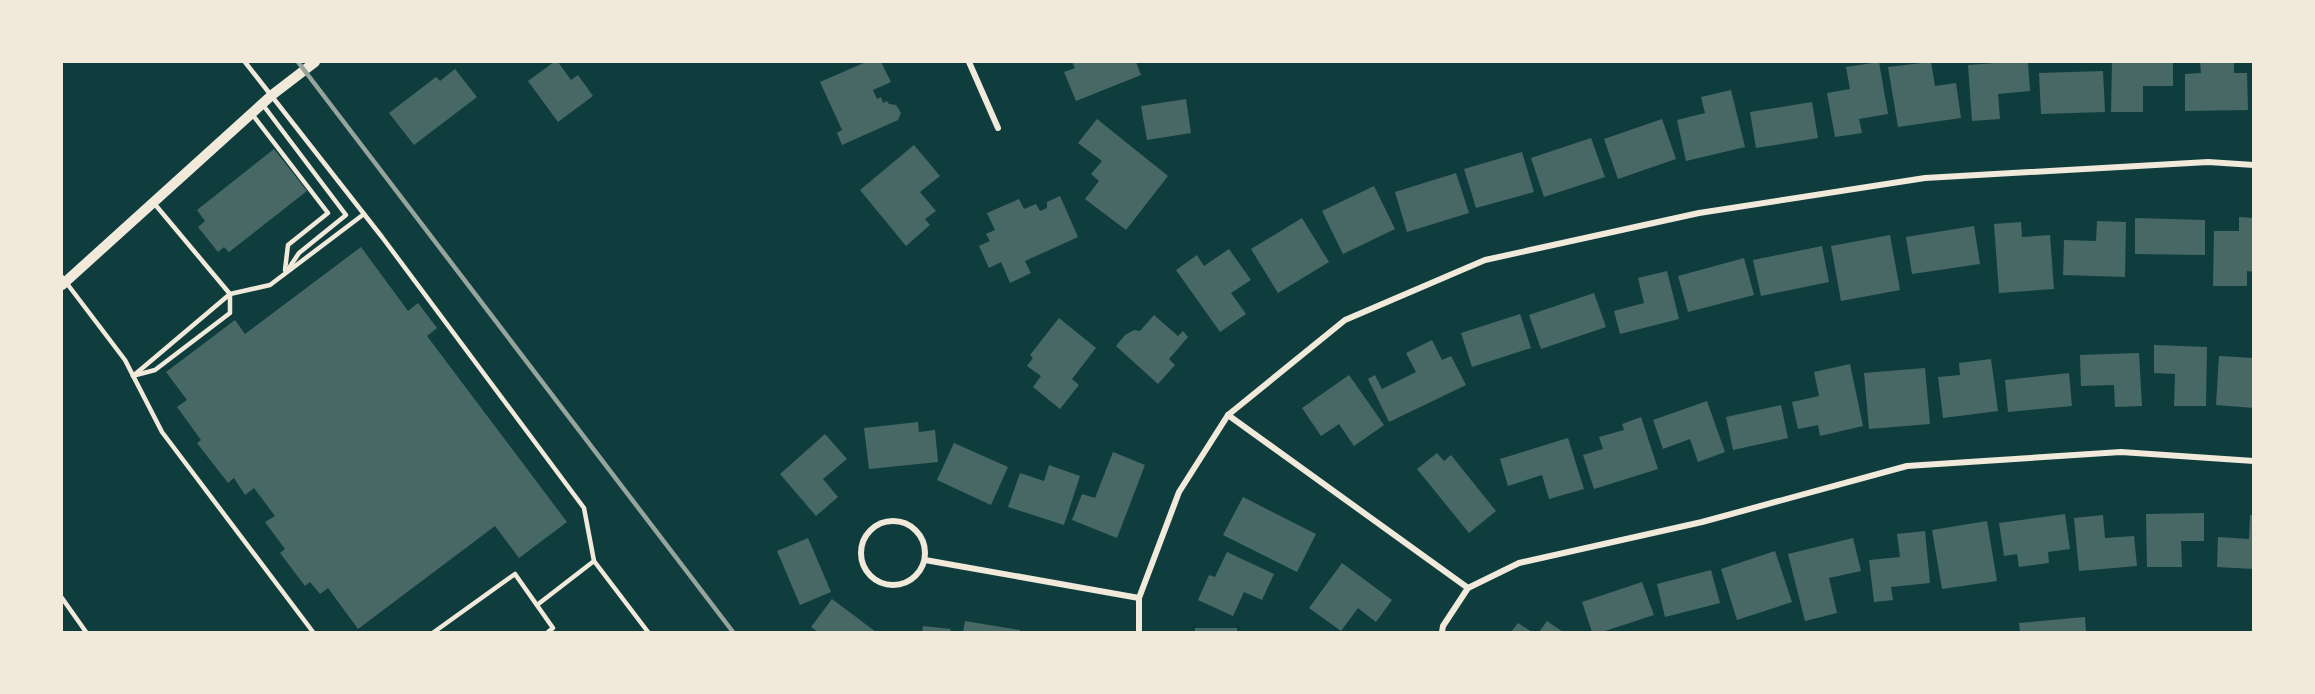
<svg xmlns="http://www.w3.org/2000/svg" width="2315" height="694" font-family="'Archivo Narrow',sans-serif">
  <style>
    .building { fill: #486865 }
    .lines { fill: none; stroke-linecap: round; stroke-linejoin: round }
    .service { stroke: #f1e9da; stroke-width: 4.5 }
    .minor { stroke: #f1e9da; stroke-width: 6 }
    .tertiary { stroke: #f1e9da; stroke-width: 10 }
    .rail { stroke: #97a49c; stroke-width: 4.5 }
  </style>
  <rect width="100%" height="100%" fill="#0f3d3e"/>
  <g class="building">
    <path d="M554 62H558L571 80 578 75 593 96 558 122 528 81Z"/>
    <path d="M866 62H881L891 82 873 90 877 99 881 97 883 103 887 101 889 104 896 105 901 113 898 120 842 145 837 133 842 130 820 82Z"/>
    <path d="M1072 62H1136L1141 75 1076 101 1064 72 1075 68Z"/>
    <path d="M1879 62 1888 114 1859 119 1862 133 1835 137 1827 93 1850 89 1846 67Z"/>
    <path d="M1931 62 1935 86 1956 83 1961 118 1898 127 1888 67Z"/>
    <path d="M2009 62H2028L2030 91 1998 94 2000 119 1972 121 1968 65Z"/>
    <path d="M2112 62H2173V86H2143V112H2111Z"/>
    <path d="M2200 62H2234V73H2247L2248 110 2185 111V74L2201 73Z"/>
    <path d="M455 69 477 97 414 145 389 113 436 77 440 81Z"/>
    <path d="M2103 71 2105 112 2041 114 2039 73Z"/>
    <path d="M1731 90 1745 147 1686 161 1677 120 1705 113 1701 97Z"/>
    <path d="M1186 99 1191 133 1147 140 1141 106Z"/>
    <path d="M1812 102 1818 138 1756 148 1750 112Z"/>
    <path d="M1097 119 1168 176 1126 230 1085 199 1099 181 1091 174 1102 161 1078 143Z"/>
    <path d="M1662 119 1676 159 1618 179 1604 139Z"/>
    <path d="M1591 138 1605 177 1544 197 1531 158Z"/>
    <path d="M914 145 940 176 920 192 936 211 925 219 930 225 906 246 860 190Z"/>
    <path d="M274 149 307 191 229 252 224 247 218 252 198 227 205 221 197 210Z"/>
    <path d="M1522 152 1534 192 1476 208 1464 169Z"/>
    <path d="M1456 173 1469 213 1407 232 1395 192Z"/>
    <path d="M1374 186 1395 229 1343 254 1322 211Z"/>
    <path d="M1060 196 1078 237 1025 261 1031 273 1010 283 1001 262 989 268 979 246 990 241 986 234 995 230 987 213 1019 199 1024 209 1036 204 1040 211 1047 208V202Z"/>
    <path d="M2239 217 2254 218V272L2247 271V286H2213L2214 231H2239Z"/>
    <path d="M1302 218 1329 262 1278 293 1251 249Z"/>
    <path d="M2135 218 2205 220V255L2135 254Z"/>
    <path d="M2097 221 2126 222 2125 277 2063 275 2064 240 2096 241Z"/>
    <path d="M2021 222 2022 237 2050 235 2054 289 1999 293 1994 224Z"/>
    <path d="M1974 226 1980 264 1912 274 1906 237Z"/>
    <path d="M1890 235 1900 290 1841 301 1831 246Z"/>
    <path d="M1822 246 1829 282 1761 296 1753 260Z"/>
    <path d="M361 247 408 311 418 303 437 328 427 336 567 522 519 558 495 526 358 629 328 588 320 594 310 582 305 586 280 553 285 549 265 522 275 516 254 488 245 495 234 478 228 483 197 443 201 440 177 407 187 400 166 372 235 320 245 334Z"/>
    <path d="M1229 249 1251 280 1231 293 1246 314 1220 332 1176 270 1197 255 1204 266Z"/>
    <path d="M1744 258 1754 295 1688 312 1678 276Z"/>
    <path d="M1667 271 1679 319 1620 334 1614 311 1644 303 1638 278Z"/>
    <path d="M1594 293 1606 327 1541 349 1529 315Z"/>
    <path d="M1520 314 1531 348 1472 367 1461 333Z"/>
    <path d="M1154 315 1178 336 1183 331 1188 337 1169 359 1175 365 1158 384 1116 346 1125 335 1134 330 1140 331Z"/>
    <path d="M1059 318 1096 348 1072 379 1079 385 1060 409 1033 387 1041 376 1027 366 1033 358 1030 355Z"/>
    <path d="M1432 340 1442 360 1451 356 1466 385 1389 422 1368 379 1375 375 1382 389 1416 372 1406 353Z"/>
    <path d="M2154 345 2207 347 2206 406H2174L2175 374 2154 373Z"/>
    <path d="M2139 353 2142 406 2115 407 2114 385 2081 386 2080 355Z"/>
    <path d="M2219 356 2254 358V408L2216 405Z"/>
    <path d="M1991 359 1998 411 1943 418 1938 377 1960 375 1959 363Z"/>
    <path d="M1850 364 1863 426 1820 436 1818 425 1798 429 1792 402 1819 396 1814 372Z"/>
    <path d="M1925 368 1930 424 1869 429 1864 373Z"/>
    <path d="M2069 373 2072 406 2008 412 2005 380Z"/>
    <path d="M1349 375 1384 425 1354 446 1339 424 1321 436 1302 408Z"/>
    <path d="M1707 401 1725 452 1698 462 1690 439 1663 449 1653 420Z"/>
    <path d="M1781 405 1788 438 1733 450 1726 417Z"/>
    <path d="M1641 417 1658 469 1594 489 1583 455 1603 449 1599 437 1624 430 1622 424Z"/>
    <path d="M918 422 919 432 935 430 938 462 869 469 864 428Z"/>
    <path d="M825 434 847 459 823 479 838 497 816 516 780 474Z"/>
    <path d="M1568 438 1584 489 1549 499 1542 475 1508 486 1500 459Z"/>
    <path d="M954 443 1008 467 991 505 937 480Z"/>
    <path d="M1113 452 1145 465 1117 538 1072 520 1082 494 1095 498Z"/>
    <path d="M1437 453 1444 461 1451 455 1496 511 1469 533 1417 469Z"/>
    <path d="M1049 465 1080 476 1064 525 1008 507 1020 473 1044 481Z"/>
    <path d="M1243 497 1316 534 1297 572 1223 535Z"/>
    <path d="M2204 513V541H2181L2182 567H2147L2146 514Z"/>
    <path d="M2065 514 2070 549 2048 552 2049 563 2019 567 2017 554 2004 556 1999 523Z"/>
    <path d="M2103 515 2105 538 2134 536 2137 566 2079 571 2074 518Z"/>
    <path d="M2250 515H2254V569L2217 567 2218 537 2249 539Z"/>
    <path d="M1987 521 1997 581 1942 589 1932 530Z"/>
    <path d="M1925 531 1930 583 1891 587 1893 600 1874 602 1869 560 1900 557 1897 534Z"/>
    <path d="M808 538 831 592 800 605 777 551Z"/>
    <path d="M1853 538 1861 571 1829 578 1837 613 1805 621 1788 554Z"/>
    <path d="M1775 551 1792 602 1737 620 1721 569Z"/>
    <path d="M1227 552 1274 574 1262 600 1244 592 1233 616 1198 600 1209 575 1215 577Z"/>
    <path d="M1342 563 1392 600 1376 622 1358 608 1341 631 1309 608Z"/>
    <path d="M1711 570 1720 603 1665 617 1657 584Z"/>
    <path d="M1642 582 1654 615 1602 632H1592L1582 602Z"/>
    <path d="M832 599 876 632H818L811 627Z"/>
    <path d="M2085 617 2086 632H2020L2019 623Z"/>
    <path d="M965 621 1020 630 1019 632H963Z"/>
    <path d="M1547 621 1563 632H1539Z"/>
    <path d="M1518 623 1532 632H1511Z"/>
    <path d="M923 626 951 629 950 632H922Z"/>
    <rect x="1195" y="628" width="42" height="4"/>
  </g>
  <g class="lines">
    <g class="service">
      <path d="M245 62 382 237 584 508 594 561 648 632"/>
      <path d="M263 105 346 215 299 253 289 268"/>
      <path d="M252 114 328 213 288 245 285 270"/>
      <path d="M62 277 125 360 162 432 313 632"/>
      <path d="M136 375 155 370 230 313V294L153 202"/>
      <path d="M133 376 230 294 270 285 364 214"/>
      <path d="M62 598 86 632"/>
      <path d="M537 605 594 561"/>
      <path d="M434 632 515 574 553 628 548 632"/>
    </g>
    <g class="minor">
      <path d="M969 62 998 128"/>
      <path d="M1228 415 1468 588"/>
      <circle cx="893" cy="553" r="32"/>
      <path d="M925 560 1139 598"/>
      <path d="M1139 632V598L1179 492 1228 415 1345 320 1485 260 1699 213 1925 178 2208 162 2254 165"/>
      <path d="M1442 632 1443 626 1468 588 1519 563 1702 522 1907 466 2121 452 2254 461"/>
    </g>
    <path class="tertiary" d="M62 285 272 95 315 62"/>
    <path class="rail" d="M298 62 733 632"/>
  </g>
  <rect width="2315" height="694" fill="none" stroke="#f1e9da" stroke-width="126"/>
</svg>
